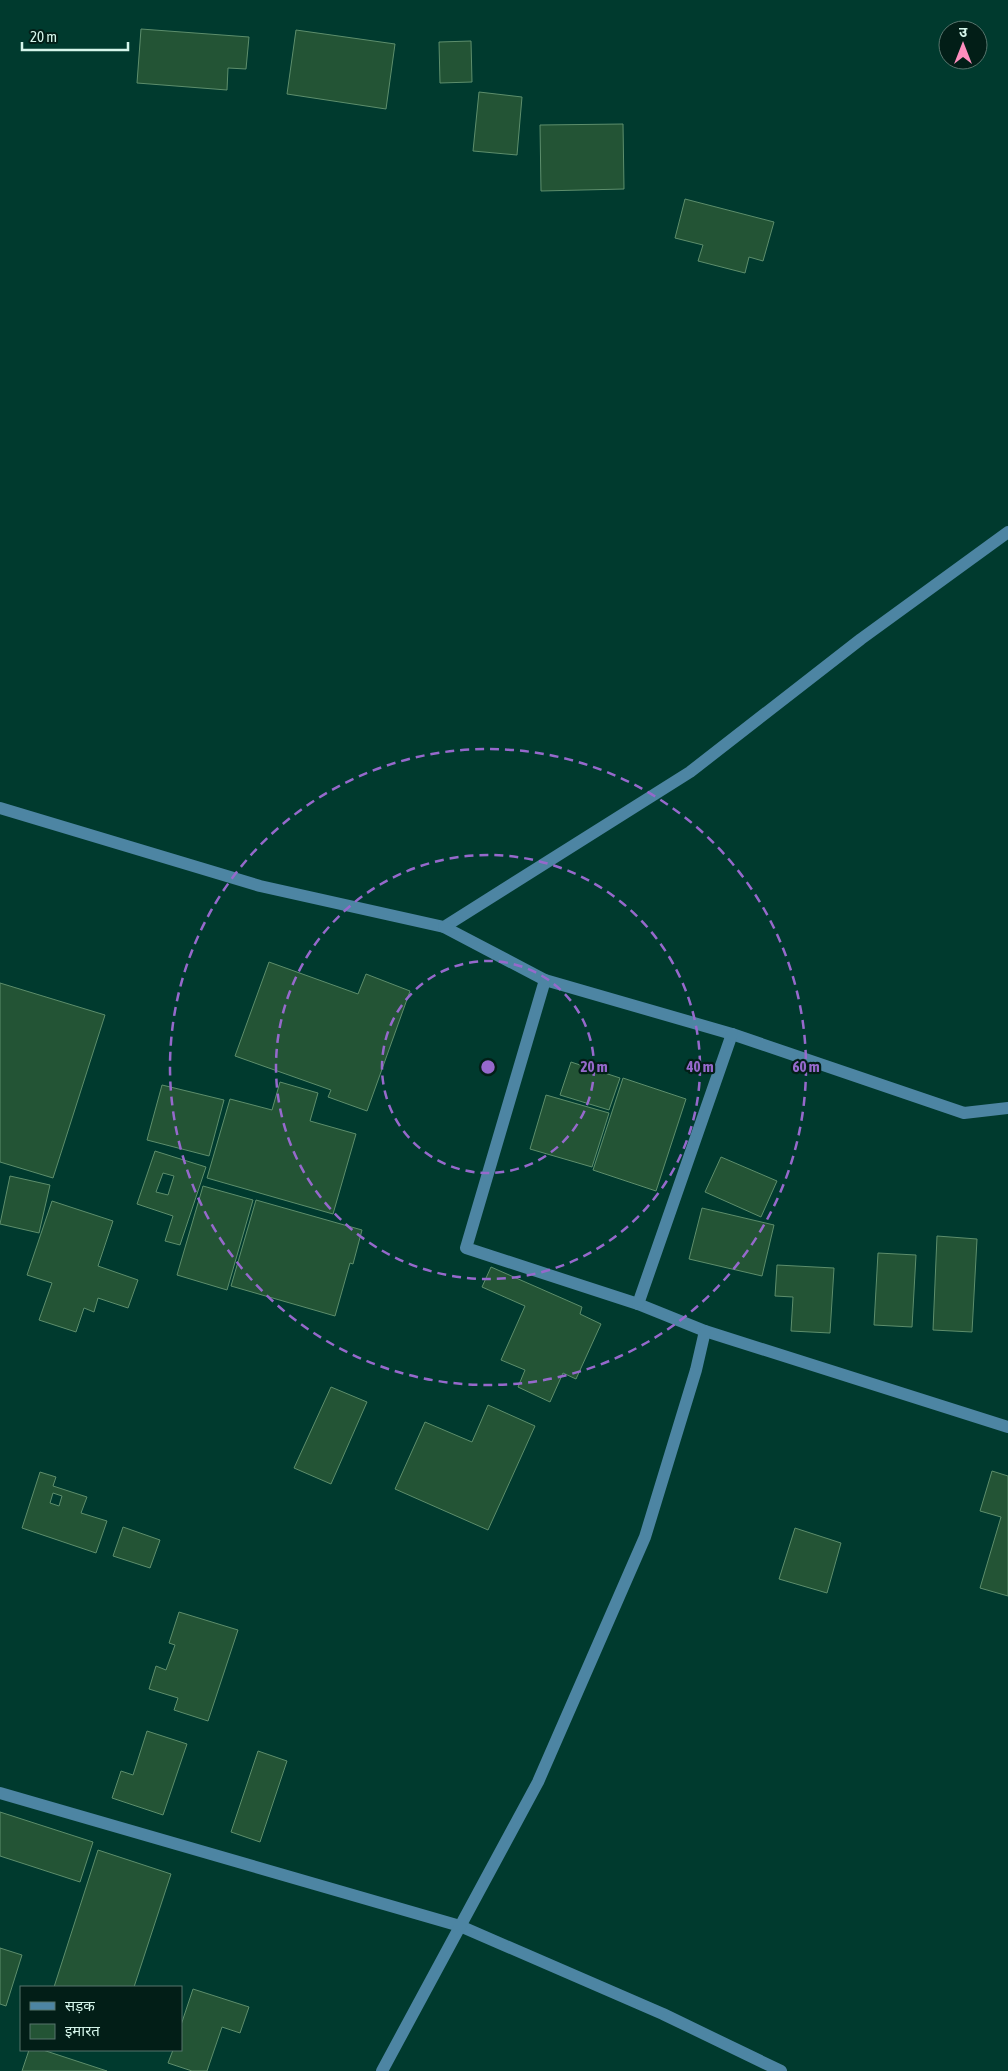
<svg xmlns="http://www.w3.org/2000/svg" width="1008" height="2071" font-family="'Asap Condensed','Noto Sans Devanagari',sans-serif">
  <style>
    .building { fill: #235435; stroke: #5d8e6c; fill-rule: evenodd }
    .lines { fill: none; stroke-linecap: round; stroke-linejoin: round }
    .minor { stroke: #4d85a3; stroke-width: 12 }
    .ring { fill: none; stroke: #9669cc; stroke-width: 2.5; stroke-dasharray: 9 6 }
    .centre { fill: #9669cc; stroke: #021e17; stroke-width: 2.5 }
    .ring-label { font-size: 15px; text-anchor: middle; font-weight: bold; fill: #9669cc; stroke: #021e17; stroke-width: 4.5; stroke-linejoin: round; paint-order: stroke }
  </style>
  <rect width="100%" height="100%" fill="#003a2e"/>
  <g class="building">
    <path d="M141 29 249 37 246 69 228 68 227 90 137 83Z"/>
    <path d="M296 30 395 44 386 109 287 94Z"/>
    <path d="M471 41 472 82 440 83 439 42Z"/>
    <path d="M479 92 522 97 517 155 473 151Z"/>
    <path d="M623 124 624 189 541 191 540 125Z"/>
    <path d="M685 199 774 222 763 261 749 257 745 273 698 261 703 245 675 238Z"/>
    <path d="M269 962 358 994 366 974 410 991 367 1111 328 1097 331 1090 235 1056Z"/>
    <path d="M0 983 105 1015 53 1178 0 1162Z"/>
    <path d="M571 1062 620 1078 609 1110 560 1095Z"/>
    <path d="M623 1078 686 1099 656 1191 593 1170Z"/>
    <path d="M280 1082 318 1093 310 1121 356 1134 333 1214 207 1178 230 1099 272 1110Z"/>
    <path d="M162 1085 224 1100 209 1156 147 1140Z"/>
    <path d="M546 1095 609 1113 592 1167 530 1149Z"/>
    <path d="M155 1151 206 1167 180 1245 165 1241 173 1216 137 1204ZM163 1173 174 1176 168 1195 156 1192Z"/>
    <path d="M721 1157 777 1181 761 1217 705 1192Z"/>
    <path d="M10 1176 50 1185 39 1233 0 1224Z"/>
    <path d="M203 1186 253 1200 227 1290 177 1275Z"/>
    <path d="M256 1200 362 1230 353 1264 350 1263 335 1316 231 1286Z"/>
    <path d="M52 1201 113 1221 98 1266 138 1280 128 1308 98 1298 94 1312 84 1308 76 1332 39 1320 52 1283 27 1275Z"/>
    <path d="M702 1208 774 1225 762 1276 689 1259Z"/>
    <path d="M937 1236 977 1239 972 1332 933 1330Z"/>
    <path d="M878 1253 916 1255 912 1327 874 1325Z"/>
    <path d="M777 1265 834 1268 830 1333 791 1331 793 1297 775 1296Z"/>
    <path d="M491 1267 582 1307 580 1314 601 1324 576 1379 563 1373 550 1402 518 1387 525 1370 501 1360 525 1306 482 1287Z"/>
    <path d="M331 1387 367 1402 331 1484 294 1468Z"/>
    <path d="M488 1405 535 1426 488 1530 395 1489 425 1422 472 1442Z"/>
    <path d="M992 1471 1008 1476V1596L980 1588 1001 1517 980 1511Z"/>
    <path d="M40 1472 56 1477 53 1486 87 1497 81 1513 107 1521 96 1553 22 1528ZM53 1493 62 1496 59 1506 50 1503Z"/>
    <path d="M123 1527 160 1540 150 1568 113 1556Z"/>
    <path d="M795 1528 841 1543 827 1593 779 1579Z"/>
    <path d="M179 1612 238 1630 208 1721 174 1710 178 1698 149 1689 156 1666 166 1670 175 1645 169 1643Z"/>
    <path d="M147 1731 187 1744 163 1815 112 1798 121 1771 133 1775Z"/>
    <path d="M258 1751 287 1761 260 1842 231 1832Z"/>
    <path d="M0 1812 93 1842 80 1882 0 1856Z"/>
    <path d="M98 1850 171 1874 134 1987H54Z"/>
    <path d="M0 1948 22 1955 6 2006 0 2004Z"/>
    <path d="M193 1989 249 2007 240 2033 222 2027 207 2071H192L168 2063 173 2050H181V2025Z"/>
    <path d="M29 2050H43L107 2071H22Z"/>
  </g>
  <g class="lines">
    <g class="minor">
      <path d="M0 808 260 886 444 927 690 772 861 639 1008 532"/>
      <path d="M444 927 545 980 732 1034 964 1113 1008 1108"/>
      <path d="M545 980 466 1248 638 1304 705 1331 1008 1427"/>
      <path d="M638 1304 732 1034"/>
      <path d="M0 1793 460 1926 663 2014 781 2071"/>
      <path d="M382 2071 538 1782 645 1537 696 1370 705 1331"/>
    </g>
  </g>
  <g class="ring">
    <circle cx="488" cy="1067" r="106"/>
    <circle cx="488" cy="1067" r="212"/>
    <circle cx="488" cy="1067" r="318"/>
  </g>
  <circle cx="488" cy="1067" r="8" class="centre"/>
  <g class="ring-label">
    <text x="594" y="1072">20 m</text>
    <text x="700" y="1072">40 m</text>
    <text x="806" y="1072">60 m</text>
  </g>
  <rect x="20" y="1986" width="162" height="65" fill="#021e17" stroke="#56746c"/>
  <rect x="30" y="2002" width="25" height="8" fill="#4d85a3" stroke="#56746c"/>
  <text x="65" y="2011" font-size="15" fill="#d5f6eb">सड़क</text>
  <rect x="30" y="2024" width="25" height="15" fill="#235435" stroke="#56746c"/>
  <text x="65" y="2036" font-size="15" fill="#d5f6eb">इमारत</text>
  <g transform="translate(963 45)"><circle r="24" fill="#021e17" stroke="#56746c"/>
  <path d="M0-4L9 19L0 12L-9 19Z" fill="#fd8ebe"/>
  <text y="-8" font-size="14" font-weight="bold" text-anchor="middle" fill="#d5f6eb">उ</text>
  </g>
  <path d="M22 42v8h106v-8" fill="none" stroke="#d5f6eb" stroke-width="2.5"/>
  <text x="30" y="42" font-size="15" fill="#d5f6eb" stroke="#021e17" stroke-width="4" paint-order="stroke">20 m</text>
</svg>
